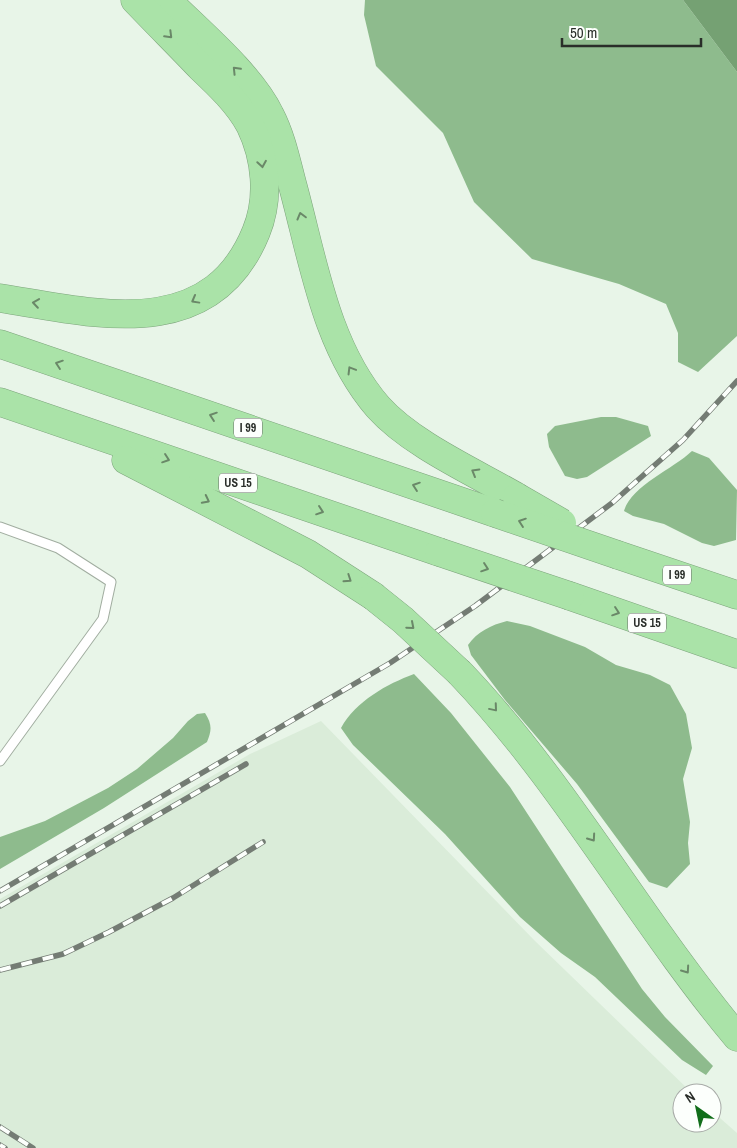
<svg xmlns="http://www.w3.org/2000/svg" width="737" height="1148" font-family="'Archivo Narrow',sans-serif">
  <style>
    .built { fill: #daecd9 }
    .forest { fill: #8ebb8d }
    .water { fill: #75a173 }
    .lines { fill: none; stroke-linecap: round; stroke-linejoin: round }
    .lane-casing { stroke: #a1ada0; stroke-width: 11 }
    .highway-casing { stroke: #7da47c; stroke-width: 29 }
    .lane { stroke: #fff; stroke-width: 9 }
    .highway { stroke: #aae3a8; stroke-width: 28 }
    .rail-casing { stroke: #747c74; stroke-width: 5.5 }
    .rail { stroke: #fcfffc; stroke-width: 4; stroke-dasharray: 11; stroke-linecap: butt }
    .highway-bridge-casing { stroke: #7da47c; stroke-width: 29; stroke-linecap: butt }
    .highway-bridge { stroke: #aae3a8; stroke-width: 28 }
    .oneway { stroke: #6a8868 }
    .labels { text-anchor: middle; stroke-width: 5; stroke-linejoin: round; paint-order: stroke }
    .shield { fill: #fcfffc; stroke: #686d68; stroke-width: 1 }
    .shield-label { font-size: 12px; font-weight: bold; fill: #292e29 }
  </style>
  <rect width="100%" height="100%" fill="#e8f5e8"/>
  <path class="built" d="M321 721 535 941 692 1093H682V1123H712V1111L737 1133V1148H0V899L250 754Z"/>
  <g class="forest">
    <path d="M365 0H683L737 72V336L698 372 678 362V333L666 304 619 284 532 259 474 202 443 133 376 66 364 15Z"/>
    <path d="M601 417H616L648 426 651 436 587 477 577 479 565 476 549 447 547 434 555 426Z"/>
    <path d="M692 451 709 458 737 490 736 540 714 546 702 543 664 524 633 516 624 511C631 486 673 469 692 451Z"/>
    <path d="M507 621 530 626 585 647 616 665 650 675 670 685 686 714 692 748 683 779 690 822 688 843 690 864 667 888 649 882 577 784 505 700 471 655 468 645C477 632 491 625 507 621Z"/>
    <path d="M414 674 451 713 510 787 642 989 665 1017 713 1066 706 1075 682 1060 595 977 561 953 520 917 445 834 353 745 341 728C356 701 387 684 414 674Z"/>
    <path d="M205 713C212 724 212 730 207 742L104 808 0 869V837L45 821 108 788 137 769 173 738 188 721 197 714Z"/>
  </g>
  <path class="water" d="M683 0H737V72Z"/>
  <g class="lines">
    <defs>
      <path id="lane" d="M0 527 58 548 111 582 103 619 0 761"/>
      <g id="highway">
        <path d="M167 0C200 33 250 74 270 115 281 136 286 160 292 183 313 259 325 346 378 407 411 444 474 472 517 497"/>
        <path d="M0 298C94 313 210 345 256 232 270 198 266 158 250 125 238 103 219 85 201 68 179 45 157 23 135 0"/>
        <path d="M0 344 495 513"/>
        <path d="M0 402 439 552"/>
        <path d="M126 460 308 554 373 596"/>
        <path d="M618 555 737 595"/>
        <path d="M570 596 737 654"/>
        <path d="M460 673C566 784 639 920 737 1037"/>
      </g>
    </defs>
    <use href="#lane" class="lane-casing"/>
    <use href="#highway" class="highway-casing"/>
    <use href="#lane" class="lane"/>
    <use href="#highway" class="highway"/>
    <defs>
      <g id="rail">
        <path d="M0 891 390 663 475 606 612 503 683 440 737 381"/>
        <path d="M0 906 246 764"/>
        <path d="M0 970 63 954 109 932 173 898 263 842"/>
        <path d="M0 1127 33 1148"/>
        <path d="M0 1145 5 1148"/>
      </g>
    </defs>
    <use href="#rail" class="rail-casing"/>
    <use href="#rail" class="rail"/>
    <defs>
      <g id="highway-bridge">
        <path d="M517 497 562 523"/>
        <path d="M495 513 618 555"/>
        <path d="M439 552 570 596"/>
        <path d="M373 596 403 620 460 673"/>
      </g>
    </defs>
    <use href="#highway-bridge" class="highway-bridge-casing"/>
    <use href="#highway-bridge" class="highway-bridge"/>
  </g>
  <defs><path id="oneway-chevron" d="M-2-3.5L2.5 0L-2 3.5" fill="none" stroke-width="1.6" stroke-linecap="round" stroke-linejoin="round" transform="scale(1.25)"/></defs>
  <g class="oneway">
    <use href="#oneway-chevron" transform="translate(169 35) rotate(45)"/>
    <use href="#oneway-chevron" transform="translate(236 70) rotate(-134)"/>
    <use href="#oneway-chevron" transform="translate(262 164) rotate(81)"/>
    <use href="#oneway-chevron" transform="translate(301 216) rotate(-105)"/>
    <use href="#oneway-chevron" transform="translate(195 300) rotate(151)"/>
    <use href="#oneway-chevron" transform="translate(36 303) rotate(-172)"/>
    <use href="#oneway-chevron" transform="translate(59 364) rotate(-161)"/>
    <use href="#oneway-chevron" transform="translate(351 370) rotate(-121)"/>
    <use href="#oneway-chevron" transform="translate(213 416) rotate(-161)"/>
    <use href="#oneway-chevron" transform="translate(166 459) rotate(19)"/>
    <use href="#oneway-chevron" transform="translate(475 472) rotate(-150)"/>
    <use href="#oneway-chevron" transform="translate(416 486) rotate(-161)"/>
    <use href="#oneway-chevron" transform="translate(206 500) rotate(27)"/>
    <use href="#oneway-chevron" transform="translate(320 511) rotate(19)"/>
    <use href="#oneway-chevron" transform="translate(522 522) rotate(-161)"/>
    <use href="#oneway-chevron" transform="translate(485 568) rotate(19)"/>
    <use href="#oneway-chevron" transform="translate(348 579) rotate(34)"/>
    <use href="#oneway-chevron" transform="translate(616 612) rotate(19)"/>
    <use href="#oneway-chevron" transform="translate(411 626) rotate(41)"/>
    <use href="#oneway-chevron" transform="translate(494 708) rotate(50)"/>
    <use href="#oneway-chevron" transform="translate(592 838) rotate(55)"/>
    <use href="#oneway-chevron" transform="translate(686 970) rotate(55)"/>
  </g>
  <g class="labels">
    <g class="shield">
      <rect x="234" y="418.5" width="28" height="19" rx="4"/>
      <rect x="219" y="473.5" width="38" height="19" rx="4"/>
      <rect x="663" y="565.5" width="28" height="19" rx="4"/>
      <rect x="628" y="613.5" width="38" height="19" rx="4"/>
    </g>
    <g class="shield-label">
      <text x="248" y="432">I 99</text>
      <text x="238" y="487">US 15</text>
      <text x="677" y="579">I 99</text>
      <text x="647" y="627">US 15</text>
    </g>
  </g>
  <g transform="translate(697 1108) rotate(327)"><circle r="24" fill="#fcfffc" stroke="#a8aba8"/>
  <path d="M0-4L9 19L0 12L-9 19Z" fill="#116e1a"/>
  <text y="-8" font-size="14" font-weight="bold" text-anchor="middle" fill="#292e29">N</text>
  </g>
  <path d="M562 38v8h139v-8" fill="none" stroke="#292e29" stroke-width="2.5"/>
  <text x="570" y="38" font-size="15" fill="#292e29" stroke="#fcfffc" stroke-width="4" paint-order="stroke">50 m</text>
</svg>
